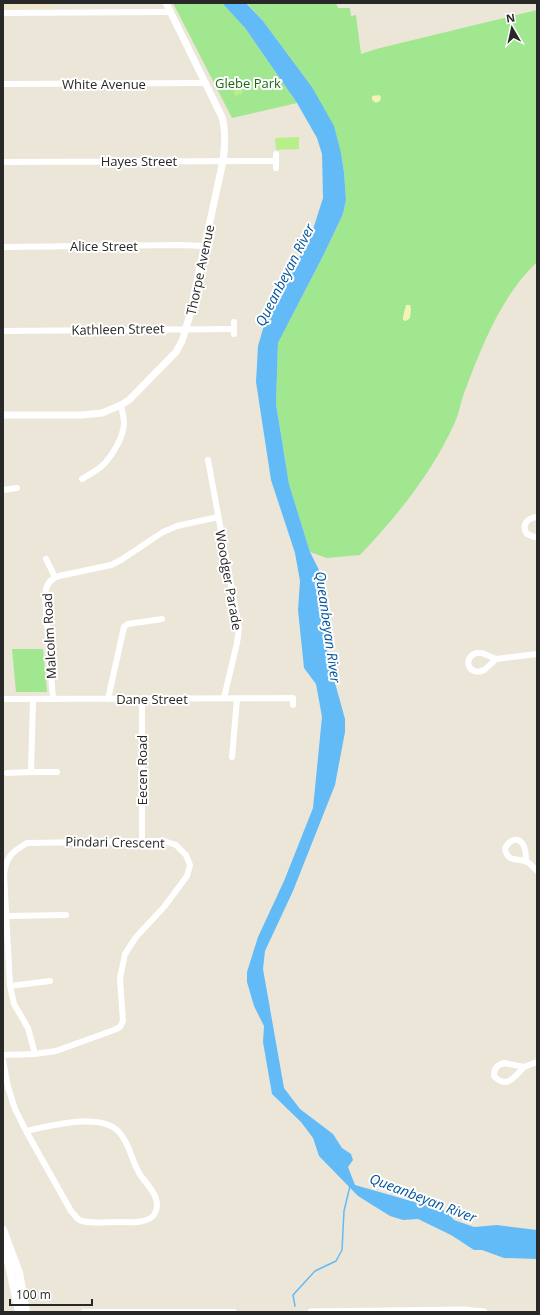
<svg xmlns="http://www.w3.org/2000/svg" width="540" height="1315" font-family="'Open Sans',sans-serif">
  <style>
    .education { fill: #efe7c5 }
    .green { fill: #a1e78f }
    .sand { fill: #f4f3b7 }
    .pitch { fill: #b7ef8a }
    .water { fill: #62bbf7 }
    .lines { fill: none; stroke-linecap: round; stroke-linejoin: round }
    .stream { stroke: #62bbf7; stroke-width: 1.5 }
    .minor { stroke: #fff; stroke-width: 6 }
    .tertiary { stroke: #fff; stroke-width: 7 }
    .secondary { stroke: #fff; stroke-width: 8 }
    .labels { text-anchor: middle; stroke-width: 4; stroke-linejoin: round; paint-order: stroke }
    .park-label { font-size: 13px; fill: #1a6914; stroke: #fff }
    .street-label { font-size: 13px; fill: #282828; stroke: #fff }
    .water-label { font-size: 14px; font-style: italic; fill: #0455a0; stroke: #fff }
  </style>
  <rect width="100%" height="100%" fill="#ece6d8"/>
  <rect class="education" x="3" y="3" width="51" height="5"/>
  <g class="green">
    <path d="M173 3H222L245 28 297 103 232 118Z"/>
    <path d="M247 3H336L338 8H350L351 16 356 15 361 54 376 49 537 10V262C502 295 483 343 466 388 461 399 460 411 455 422 433 472 397 516 360 555L327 558 310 552 289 484 276 404 278 343 324 254 343 214 346 200 344 172 341 153 312 87 263 21Z"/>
    <path d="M12 649H43L47 692H16Z"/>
  </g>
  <g class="sand">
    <path d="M379 95 381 97 380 101 376 103 372 100V96Z"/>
    <path d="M406 305H410L411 309 410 318 406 321 403 320V317Z"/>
  </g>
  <g class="pitch">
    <path d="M241 85 243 93 235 96 233 88Z"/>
    <path d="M299 137V149L276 150 275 138Z"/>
  </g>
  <path class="water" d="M222 3H246L263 21 312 87 334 126 341 153 344 172 346 200 343 214 324 254 278 343 276 404 289 484 310 552 321 574 329 608 327 654 345 719V732L335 785 293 891 265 951 263 969 284 1088 300 1109 333 1134 342 1148 351 1154 353 1160 348 1167 355 1185 446 1211 454 1220 474 1227 497 1225 537 1230V1259L504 1258 482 1250H474L451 1235 418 1219 403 1220 390 1216 358 1196 319 1156 313 1138 301 1122 272 1094 263 1042 264 1026 254 1006 247 982V972L258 937 284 881 313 808 322 717 316 684 304 668 298 610 300 581 295 553 271 480 256 382 258 346 265 322 275 295 309 242 323 198 322 154 317 138 297 103 245 28Z"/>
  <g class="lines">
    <path class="stream" d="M295 1306 293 1295 315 1271 336 1261 342 1250 344 1211 350 1186"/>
    <g class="minor">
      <path d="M3 13 171 12"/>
      <path d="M3 84 206 83"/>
      <path d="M276 154V168"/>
      <path d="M3 162 276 161"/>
      <path d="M3 247 181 245 205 246"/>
      <path d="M234 322V334"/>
      <path d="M3 331 234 329"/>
      <path d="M208 460 239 628 237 643 224 698"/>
      <path d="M82 479C90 474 99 470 105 463 114 453 123 437 124 424 124 417 122 411 121 405"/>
      <path d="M3 490 17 488"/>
      <path d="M537 517C527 518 521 525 527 534L534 537H537"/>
      <path d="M46 559 55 577"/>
      <path d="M476 653H482L496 659C492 663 488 667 484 670 470 677 461 659 476 653Z"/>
      <path d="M496 659 537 654"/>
      <path d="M3 699 293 698V705"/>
      <path d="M33 699 31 772H57"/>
      <path d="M53 699 45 598C45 588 48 579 59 576L111 565 121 560 163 532 177 526 218 517"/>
      <path d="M108 699 124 627 128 624 162 619"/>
      <path d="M142 699V841"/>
      <path d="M232 757 237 699"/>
      <path d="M7 773 31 772"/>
      <path d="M526 861C526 856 526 847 522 843 516 836 507 842 505 849 508 864 518 857 527 862 530 863 534 868 537 871"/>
      <path d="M7 916 66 915"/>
      <path d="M10 986 50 981"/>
      <path d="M3 1055 35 1054 56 1051 114 1030 120 1027 123 1021 120 978 125 954 136 937 164 907 187 876 190 865 186 855 176 845 164 841H156L27 843C12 852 6 856 4 875L10 986 14 1004 28 1028 35 1054"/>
      <path d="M3 1061 8 1087 15 1109 26 1131 71 1211C75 1215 77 1220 82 1221 94 1224 107 1222 119 1222 127 1222 136 1223 143 1221 148 1220 153 1218 155 1213 162 1199 149 1187 141 1176 131 1162 131 1145 119 1132 101 1112 49 1126 26 1131"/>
      <path d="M504 1063 524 1067C515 1076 507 1090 494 1076 494 1068 497 1065 504 1063Z"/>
      <path d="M524 1067 537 1062"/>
      <path d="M84 1312H234"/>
    </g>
    <g class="tertiary">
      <path d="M3 415H81L102 413 121 405 129 400 176 352 182 341 189 318 223 161C225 146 226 131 222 117L166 3"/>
      <path d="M311 1312 464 1310 484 1312"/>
    </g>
    <g class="secondary">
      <path d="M3 1230 19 1273 26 1312"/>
      <path d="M3 1247 9 1265 19 1312"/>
    </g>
  </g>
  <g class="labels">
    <g class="park-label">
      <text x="248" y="88">Glebe Park</text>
    </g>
    <g class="street-label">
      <text x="104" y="89">White Avenue</text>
      <text x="139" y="166">Hayes Street</text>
      <text x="104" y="251">Alice Street</text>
      <text transform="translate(200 270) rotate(-78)" y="5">Thorpe Avenue</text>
      <text transform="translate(118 329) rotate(-1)" y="5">Kathleen Street</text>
      <text transform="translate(229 580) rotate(80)" y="5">Woodger Parade</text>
      <text transform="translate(49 636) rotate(-93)" y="5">Malcolm Road</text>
      <text x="152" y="704">Dane Street</text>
      <text transform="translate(142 770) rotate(-90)" y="5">Eecen Road</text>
      <text transform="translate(115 842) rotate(1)" y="5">Pindari Crescent</text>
    </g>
    <g class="water-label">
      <text transform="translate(285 275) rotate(-63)" y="5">Queanbeyan River</text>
      <text transform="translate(328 627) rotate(82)" y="5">Queanbeyan River</text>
      <text transform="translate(423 1198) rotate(21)" y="5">Queanbeyan River</text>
    </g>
  </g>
  <rect width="540" height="1315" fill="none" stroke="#282828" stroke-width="8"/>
  <g transform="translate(512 28) rotate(351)" stroke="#ffffff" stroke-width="3" paint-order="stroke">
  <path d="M0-3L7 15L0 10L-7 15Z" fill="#282828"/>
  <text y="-6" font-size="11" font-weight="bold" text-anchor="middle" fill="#282828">N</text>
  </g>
  <path d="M10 1299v6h82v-6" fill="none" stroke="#282828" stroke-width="2"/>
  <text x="16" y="1299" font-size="12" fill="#282828" stroke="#ffffff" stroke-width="3" paint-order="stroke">100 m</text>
</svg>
